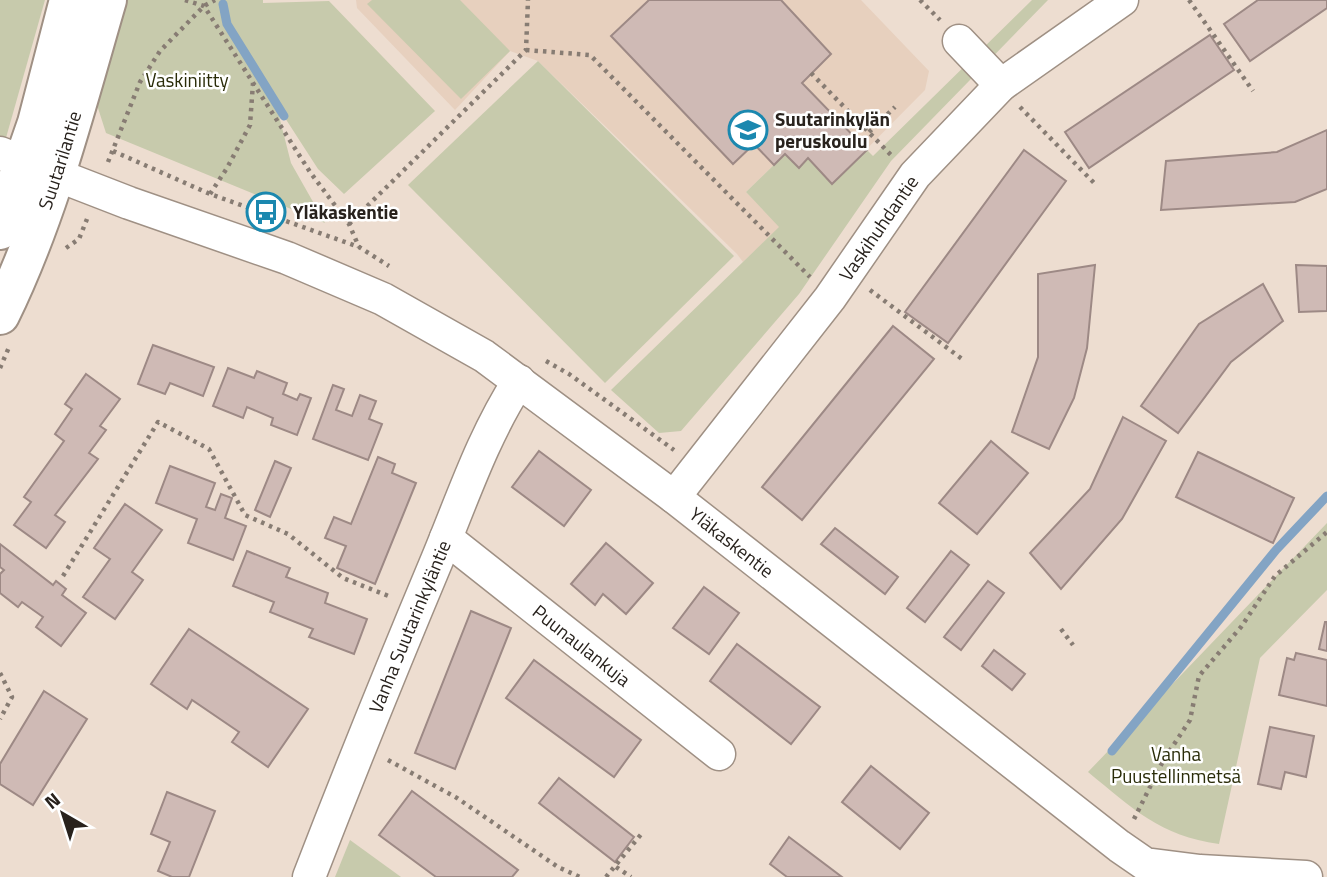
<svg xmlns="http://www.w3.org/2000/svg" width="1327" height="877" font-family="'Titillium Web',sans-serif">
  <style>
    .built { fill: #e7d0be }
    .green { fill: #c7caac }
    .lines { fill: none; stroke-linecap: round; stroke-linejoin: round }
    .stream { stroke: #83a4c4; stroke-width: 9 }
    .building { fill: #cfbab5; stroke: #9d8985; stroke-width: 2 }
    .minor-casing { stroke: #9f9084; stroke-width: 35 }
    .major-casing { stroke: #9f9084; stroke-width: 42 }
    .path { stroke: #877c73; stroke-width: 4.5; stroke-dasharray: 3.5 5; stroke-linecap: butt }
    .minor { stroke: #fff; stroke-width: 32 }
    .major { stroke: #fff; stroke-width: 38 }
    .labels { text-anchor: middle; stroke-width: 5; stroke-linejoin: round; paint-order: stroke }
    .park-label { font-size: 19px; fill: #2a2c09; stroke: #fff }
    .poi-label { font-size: 19px; font-weight: bold; fill: #28221d; stroke: #fff; text-anchor: start }
    .street-label { font-size: 19px; fill: #28221d; stroke: #fff }
  </style>
  <rect width="100%" height="100%" fill="#edddd0"/>
  <path class="built" d="M356 0H861L929 71 925 90 832 184 808 159 799 168 785 154 746 192 780 227 743 262 737 254 538 61 510 51 455 110 357 8Z"/>
  <g class="green">
    <path d="M0 0H45L0 159Z"/>
    <path d="M127 0H263V3L329 1 435 111 344 194 318 169 276 104 291 163 325 223 106 133 97 105Z"/>
    <path d="M372 0H460L510 51 461 99 367 4Z"/>
    <path d="M1032 0H1048L891 161 799 294 681 431 659 433 611 390 779 227 746 192 785 154 799 168 808 158 832 183 867 150 873 156Z"/>
    <path d="M538 61 734 256 605 383 408 185Z"/>
    <path d="M1327 523V590L1260 658 1219 844C1160 836 1132 808 1088 772Z"/>
    <path d="M350 840 401 877H335Z"/>
  </g>
  <g class="lines">
    <g class="stream">
      <path d="M223 4 227 24 284 116"/>
      <path d="M1112 751 1276 550 1327 496"/>
    </g>
  </g>
  <g class="building">
    <path d="M649 0H781L831 54 802 83 867 150 832 184 808 158 799 168 785 154 774 165 754 144 733 164 611 36Z"/>
    <path d="M1258 0H1327V8L1250 61 1224 24Z"/>
    <path d="M1210 35 1234 70 1089 168 1065 132Z"/>
    <path d="M1327 130V189L1295 202 1161 210 1166 161 1277 152Z"/>
    <path d="M1024 150 1066 181 948 343 905 312Z"/>
    <path d="M1095 265 1087 348 1074 398 1049 449 1012 432 1038 357V274Z"/>
    <path d="M1296 265 1327 266V311L1299 312Z"/>
    <path d="M1263 284 1283 321 1231 362 1178 433 1141 406 1199 324Z"/>
    <path d="M893 326 934 359 802 520 762 487Z"/>
    <path d="M153 345 214 367 203 396 170 383 165 394 138 384Z"/>
    <path d="M228 368 254 378 257 371 287 383 283 394 297 400 300 394 311 398 297 435 271 425 273 418 247 407 243 418 213 406Z"/>
    <path d="M86 374 120 399 100 426 106 430 89 453 98 459 55 515 65 522 46 548 14 525 31 502 24 497 64 441 55 434 72 409 65 404Z"/>
    <path d="M333 385 344 389 336 410 352 416 360 395 376 401 369 419 382 424 368 460 313 439Z"/>
    <path d="M1123 417 1166 441 1122 519 1061 589 1030 553 1090 489Z"/>
    <path d="M991 441 1028 473 977 534 939 503Z"/>
    <path d="M539 451 591 490 564 526 512 487Z"/>
    <path d="M1198 452 1294 498 1273 543 1176 497Z"/>
    <path d="M378 457 395 464 392 473 416 483 375 584 337 568 346 546 325 538 334 517 351 524Z"/>
    <path d="M275 461 291 468 270 517 255 510Z"/>
    <path d="M170 466 215 483 206 507 215 510 221 494 232 498 225 518 246 526 233 560 188 543 197 519 156 503Z"/>
    <path d="M125 504 162 530 132 572 143 580 115 619 83 597 110 559 94 548Z"/>
    <path d="M835 528 898 577 885 594 821 544Z"/>
    <path d="M606 543 653 583 626 614 603 594 595 605 571 584Z"/>
    <path d="M0 544 53 585 56 581 66 589 62 595 86 613 61 646 36 627 43 617 22 602 18 607 0 593V574L4 570 0 567Z"/>
    <path d="M247 551 290 568 286 577 328 593 325 603 367 619 354 654 309 637 313 629 270 612 274 602 233 586Z"/>
    <path d="M951 551 969 565 925 622 907 608Z"/>
    <path d="M988 581 1004 593 961 650 944 637Z"/>
    <path d="M704 587 739 613 709 654 673 628Z"/>
    <path d="M471 611 511 628 455 769 415 753Z"/>
    <path d="M1325 622H1327V651L1319 649Z"/>
    <path d="M189 629 308 709 268 767 232 742 239 732 192 700 187 709 151 684Z"/>
    <path d="M737 644 820 707 791 744 710 681Z"/>
    <path d="M994 650 1025 674 1012 690 982 666Z"/>
    <path d="M1296 653 1327 660V706L1279 695 1287 658 1294 660Z"/>
    <path d="M534 660 641 740 614 777 506 698Z"/>
    <path d="M44 691 87 719 33 805 0 784V764Z"/>
    <path d="M1270 727 1314 736 1306 777 1285 772 1281 789 1258 784Z"/>
    <path d="M871 766 929 813 900 849 842 802Z"/>
    <path d="M559 778 634 837 615 862 539 803Z"/>
    <path d="M412 791 518 870 512 877H436L379 835Z"/>
    <path d="M167 792 215 811 189 877H172L158 871 170 842 151 834Z"/>
    <path d="M789 837 842 877H787L770 864Z"/>
  </g>
  <g class="lines">
    <defs>
      <g id="minor">
        <path d="M959 41 1001 85"/>
        <path id="s1" d="M0 153 129 203 287 258 383 299 484 356 674 497 1119 846 1145 864 1200 871 1306 877"/>
        <path id="s2" d="M674 497 830 298 915 175 1001 85 1122 0"/>
        <path id="s3" d="M446 538 719 754"/>
        <path id="s4" d="M309 877C350 771 393 665 437 560 462 500 483 436 519 381"/>
      </g>
      <g id="major">
        <path d="M0 230 37 123 69 0"/>
        <path id="s5" d="M0 315C49 215 76 106 107 0"/>
      </g>
    </defs>
    <use href="#minor" class="minor-casing"/>
    <use href="#major" class="major-casing"/>
    <g class="path">
      <path d="M185 0 204 6 310 172 349 224 359 247"/>
      <path d="M920 0 940 20"/>
      <path d="M1189 0 1253 91"/>
      <path d="M526 50 590 55 810 277"/>
      <path d="M811 73 892 156"/>
      <path d="M1020 107 1097 186"/>
      <path d="M869 132 895 107"/>
      <path d="M113 151 210 194 359 247 389 266"/>
      <path d="M108 162 140 82 160 51 204 6 215 0"/>
      <path d="M210 194 227 168 250 125 253 83"/>
      <path d="M349 224 526 50 528 0"/>
      <path d="M66 248 79 239 87 219"/>
      <path d="M870 290 962 359"/>
      <path d="M546 361 569 374 674 450"/>
      <path d="M0 368 10 345"/>
      <path d="M63 576 158 422 209 449 245 515 288 534 343 578 391 597"/>
      <path d="M1061 629 1073 645"/>
      <path d="M0 673 12 697 0 719"/>
      <path d="M388 760 457 798 558 867 580 877"/>
      <path d="M1134 819 1163 761 1190 720 1199 676 1241 627 1275 576 1327 532"/>
      <path d="M616 867 631 877"/>
      <path d="M606 877 643 832"/>
    </g>
    <use href="#minor" class="minor"/>
    <use href="#major" class="major"/>
  </g>
  <defs>
    <symbol id="school-ring" viewBox="-11 -11 22 22"><circle r="9.5" fill="#fff" stroke="#1b88af" stroke-width="1.5"/><path d="M0-5L7-2L0 1L-7-2ZM-4 1L0 2.5L4 1V4Q0 6-4 4Z" fill="#1b88af"/></symbol>
    <symbol id="bus-ring" viewBox="-11 -11 22 22"><circle r="9.5" fill="#fff" stroke="#1b88af" stroke-width="1.5"/><path d="M-5-6H5V4H4V6H2V4H-2V6H-4V4H-5ZM-3.5-4V0h7V-4ZM-3.5 1.2v1.5H-2V1.2ZM2 1.2v1.5H3.5V1.2Z" fill="#1b88af"/></symbol>
  </defs>
  <g fill-rule="evenodd">
    <use href="#school-ring" x="726" y="108" width="44" height="44"/>
    <use href="#bus-ring" x="244" y="190" width="44" height="44"/>
  </g>
  <g class="labels">
    <g class="park-label">
      <text x="187" y="87">Vaskiniitty</text>
      <text x="1176" y="761">Vanha<tspan x="1176" dy="22">Puustellinmetsä</tspan></text>
    </g>
    <g class="poi-label">
      <text x="775" y="126">Suutarinkylän<tspan x="775" dy="22">peruskoulu</tspan></text>
      <text x="293" y="219">Yläkaskentie</text>
    </g>
    <g class="street-label">
      <text dy="7" stroke="none"><textPath href="#s5" startOffset="166">Suutarilantie</textPath></text>
      <text dy="7" stroke="none"><textPath href="#s2" startOffset="338">Vaskihuhdantie</textPath></text>
      <text dy="7" stroke="none"><textPath href="#s1" startOffset="836">Yläkaskentie</textPath></text>
      <text dy="7" stroke="none"><textPath href="#s4" startOffset="270">Vanha Suutarinkyläntie</textPath></text>
      <text dy="7" stroke="none"><textPath href="#s3" startOffset="173">Puunaulankuja</textPath></text>
    </g>
  </g>
  <g transform="translate(63 814) rotate(321)" stroke="#ffffff" stroke-width="5" paint-order="stroke">
  <path d="M0-5L12 26L0 18L-12 26Z" fill="#28221d"/>
  <text y="-10" font-size="19" font-weight="bold" text-anchor="middle" fill="#28221d">N</text>
  </g>
</svg>
